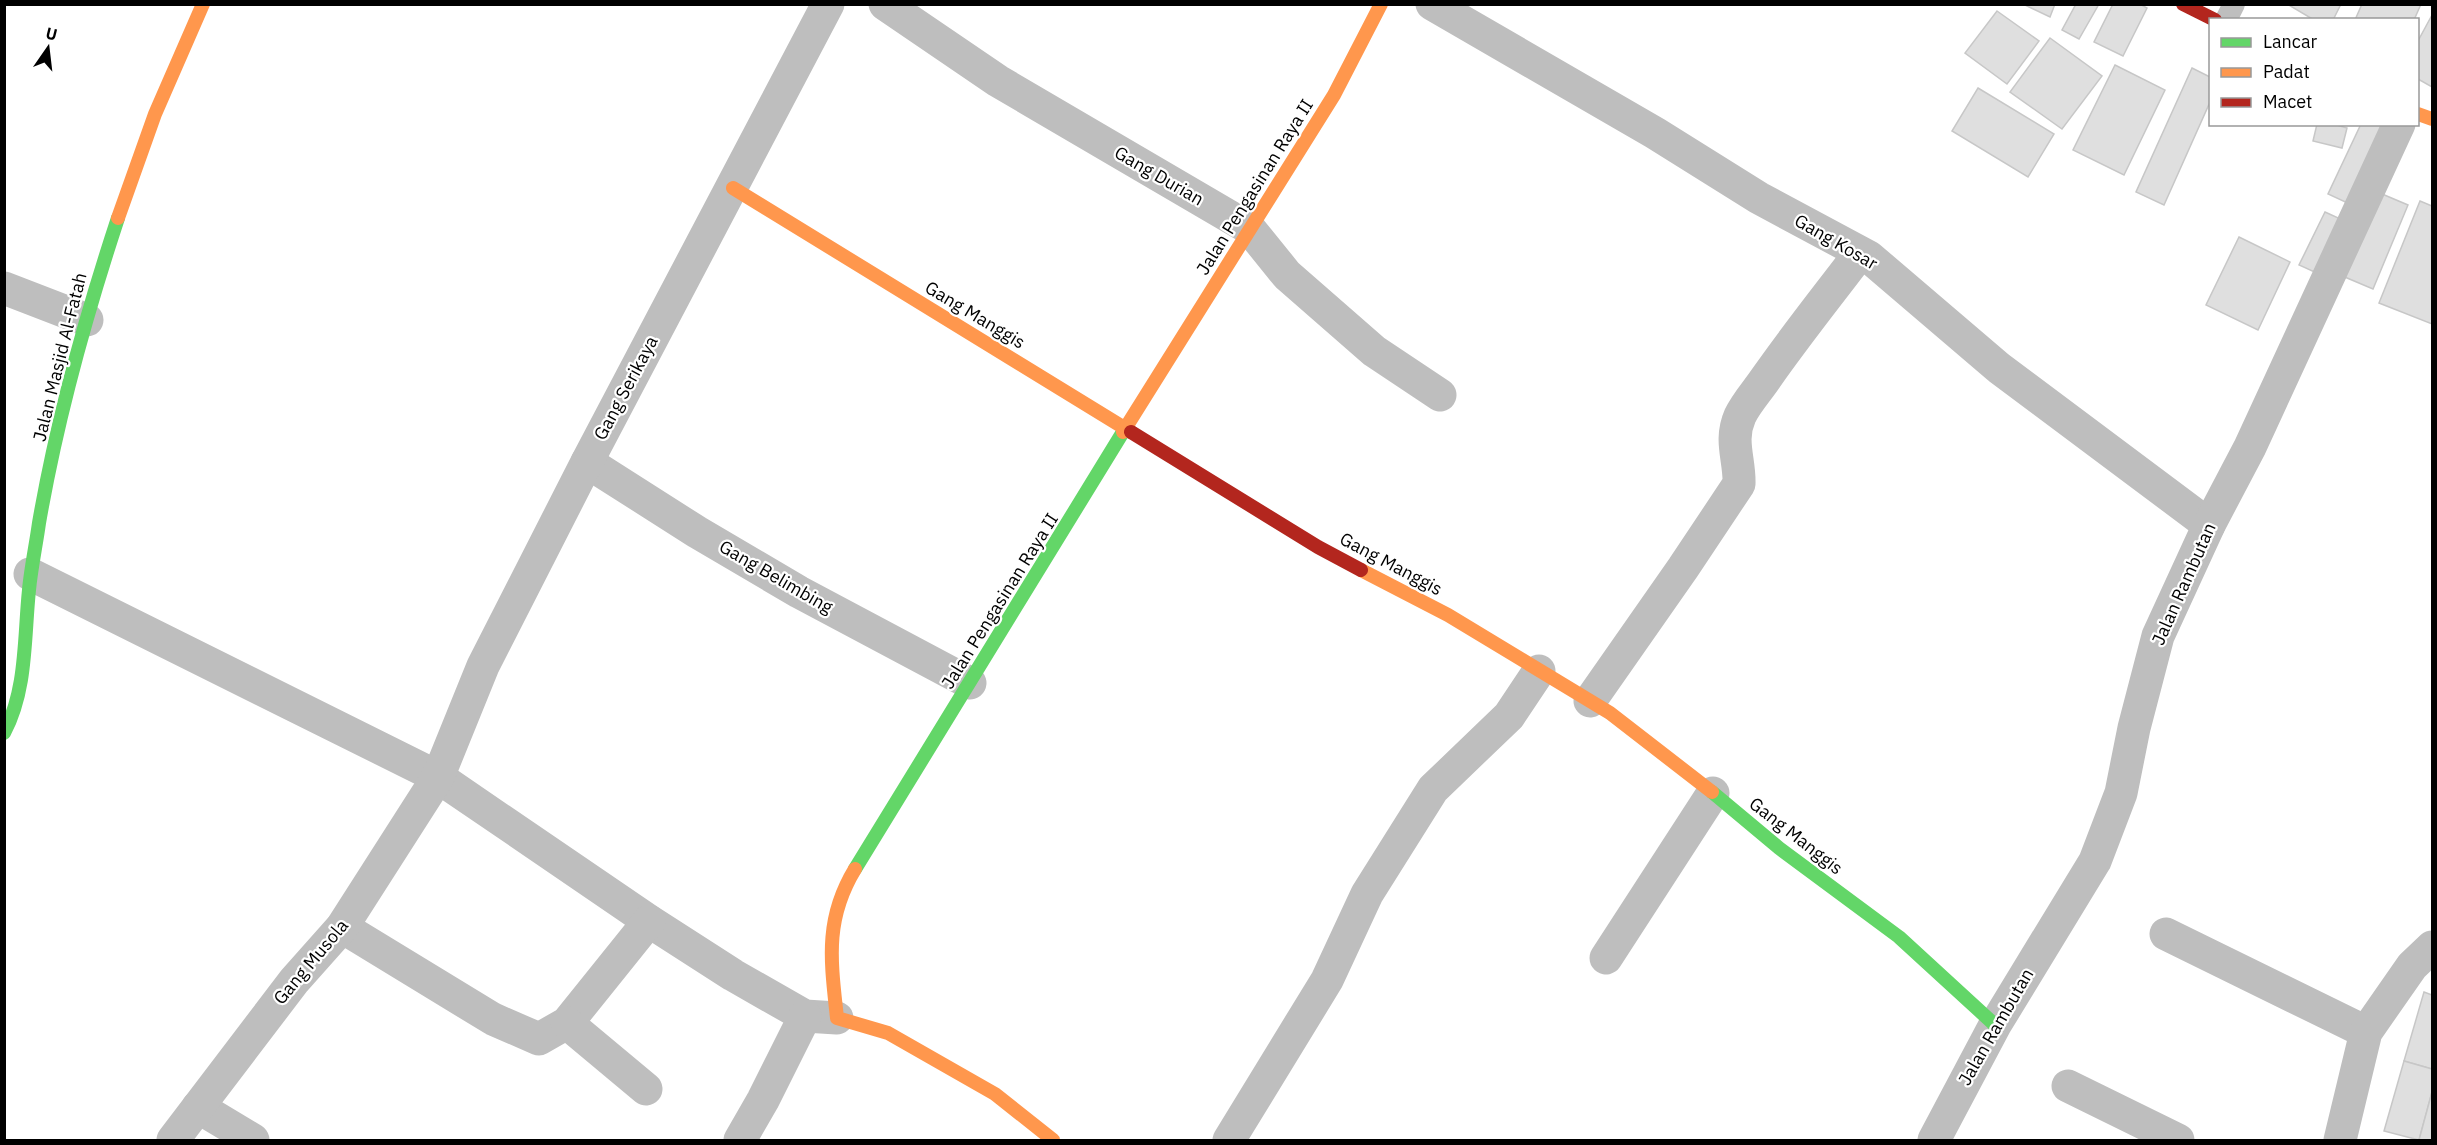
<svg xmlns="http://www.w3.org/2000/svg" width="2437" height="1145" font-family="'IBM Plex Sans',sans-serif">
  <style>
    .building { fill: #dfdfdf; stroke: #c7c7c7; stroke-width: 1.5 }
    .lines { fill: none; stroke-linecap: round; stroke-linejoin: round }
    .lane { stroke: #bebebe; stroke-width: 22 }
    .street { stroke: #bebebe; stroke-width: 33 }
    .fast { stroke: #63d668; stroke-width: 14 }
    .slow { stroke: #ff974d; stroke-width: 14 }
    .jam { stroke: #b3261e; stroke-width: 14 }
    .labels { text-anchor: middle; stroke-width: 4.5; stroke-linejoin: round; paint-order: stroke }
    .street-label { font-size: 18px; fill: #000; stroke: #fff }
  </style>
  <rect width="100%" height="100%" fill="#fff"/>
  <g class="building">
    <path d="M2023 4H2055L2050 17Z"/>
    <path d="M2076 4H2099L2079 39 2062 30Z"/>
    <path d="M2113 4H2140L2147 8 2123 56 2094 42Z"/>
    <path d="M2287 4H2341L2333 20H2314Z"/>
    <path d="M2362 4H2421L2414 20H2355Z"/>
    <path d="M1997 11 2039 41 2007 84 1965 53Z"/>
    <path d="M2432 15V87L2418 79V41Z"/>
    <path d="M2050 38 2102 76 2062 129 2010 92Z"/>
    <path d="M2115 65 2165 90 2124 175 2073 150Z"/>
    <path d="M2192 68 2210 77V102L2164 205 2136 192Z"/>
    <path d="M1978 88 2054 134 2028 177 1952 131Z"/>
    <path d="M2317 124H2333L2347 128 2342 148 2313 141Z"/>
    <path d="M2361 124H2393L2354 206 2328 194Z"/>
    <path d="M2375 191 2408 205 2373 289 2340 275Z"/>
    <path d="M2420 201 2432 206V324L2379 303Z"/>
    <path d="M2325 212 2345 221 2319 274 2299 265Z"/>
    <path d="M2239 237 2290 262 2258 330 2206 305Z"/>
    <path d="M2424 992 2432 995V1069L2404 1061Z"/>
    <path d="M2404 1061 2432 1069V1092L2419 1140 2384 1131Z"/>
    <path d="M2432 1092V1140H2419Z"/>
  </g>
  <g class="lines">
    <path class="lane" d="M2226 20 2234 4"/>
    <g class="street">
      <path d="M885 4 998 81 1249 228 1287 275 1374 351 1440 395"/>
      <path d="M1432 4 1655 133 1759 198 1869 257 1999 368 2209 525"/>
      <path d="M4 288 87 320"/>
      <path d="M587 462 697 532 799 592 970 683"/>
      <path d="M30 574 438 777 649 921 733 975 805 1016 837 1018"/>
      <path d="M1590 701 1683 568 1739 484C1740 460 1729 441 1740 416 1746 403 1758 390 1766 378 1796 335 1829 294 1860 253"/>
      <path d="M342 927 493 1019 539 1039 567 1023 649 921"/>
      <path d="M2166 934 2366 1032"/>
      <path d="M1606 958 1713 793"/>
      <path d="M567 1023 646 1089"/>
      <path d="M2068 1086 2178 1140"/>
      <path d="M198 1107 253 1140"/>
      <path d="M173 1140 294 981 342 927 438 777 483 666 587 462 828 4"/>
      <path d="M740 1140 763 1100 805 1016"/>
      <path d="M1229 1140 1327 980 1367 894 1433 789 1509 716 1539 671"/>
      <path d="M1934 1140 1995 1025 2095 861 2121 793 2134 728 2158 636 2209 525 2250 447 2399 124"/>
      <path d="M2340 1140 2366 1032 2412 966 2432 947"/>
    </g>
    <g class="fast">
      <path d="M4 733C27 690 24 638 29 590 31 568 36 545 39 523 57 419 85 318 118 218"/>
      <path d="M1712 792 1779 848 1899 937 1995 1025"/>
      <path d="M855 869 1123 432"/>
    </g>
    <g class="slow">
      <path d="M2418 114 2432 119"/>
      <path d="M733 188 1131 432"/>
      <path d="M118 218 155 114 203 4"/>
      <path d="M1123 432 1334 95 1381 4"/>
      <path d="M1361 570 1448 615 1610 713 1712 792"/>
      <path d="M855 869C824 920 831 962 837 1018L888 1033 995 1094 1053 1140"/>
    </g>
    <g class="jam">
      <path d="M2183 4 2215 20"/>
      <path d="M1131 432 1318 547 1361 570"/>
    </g>
  </g>
  <g class="labels">
    <g class="street-label">
      <text transform="translate(1159 176) rotate(30)" y="6">Gang Durian</text>
      <text transform="translate(1255 187) rotate(-58)" y="6">Jalan Pengasinan Raya II</text>
      <text transform="translate(1836 242) rotate(30)" y="6">Gang Kosar</text>
      <text transform="translate(975 315) rotate(31)" y="6">Gang Manggis</text>
      <text transform="translate(60 357) rotate(-76)" y="6">Jalan Masjid Al-Fatah</text>
      <text transform="translate(626 388) rotate(-62)" y="6">Gang Serikaya</text>
      <text transform="translate(1391 564) rotate(28)" y="6">Gang Manggis</text>
      <text transform="translate(776 577) rotate(30)" y="6">Gang Belimbing</text>
      <text transform="translate(2184 584) rotate(-66)" y="6">Jalan Rambutan</text>
      <text transform="translate(1000 601) rotate(-58)" y="6">Jalan Pengasinan Raya II</text>
      <text transform="translate(1796 836) rotate(38)" y="6">Gang Manggis</text>
      <text transform="translate(311 962) rotate(-50)" y="6">Gang Musola</text>
      <text transform="translate(1996 1027) rotate(-60)" y="6">Jalan Rambutan</text>
    </g>
  </g>
  <rect width="2437" height="1145" fill="none" stroke="#000000" stroke-width="12"/>
  <rect x="2209" y="18" width="210" height="108" fill="#ffffff" stroke="#999999" stroke-width="1.5"/>
  <rect x="2221" y="38" width="30" height="9" fill="#63d668" stroke="#999999" stroke-width="1.5"/>
  <text x="2263" y="48" font-size="18" fill="#000000">Lancar</text>
  <rect x="2221" y="68" width="30" height="9" fill="#ff974d" stroke="#999999" stroke-width="1.5"/>
  <text x="2263" y="78" font-size="18" fill="#000000">Padat</text>
  <rect x="2221" y="98" width="30" height="9" fill="#b3261e" stroke="#999999" stroke-width="1.5"/>
  <text x="2263" y="108" font-size="18" fill="#000000">Macet</text>
  <g transform="translate(48 48) rotate(14)" stroke="#ffffff" stroke-width="4.5" paint-order="stroke">
  <path d="M0-4.5L10 22L0 15L-10 22Z" fill="#000000"/>
  <text y="-9" font-size="16" font-weight="bold" text-anchor="middle" fill="#000000">U</text>
  </g>
</svg>
